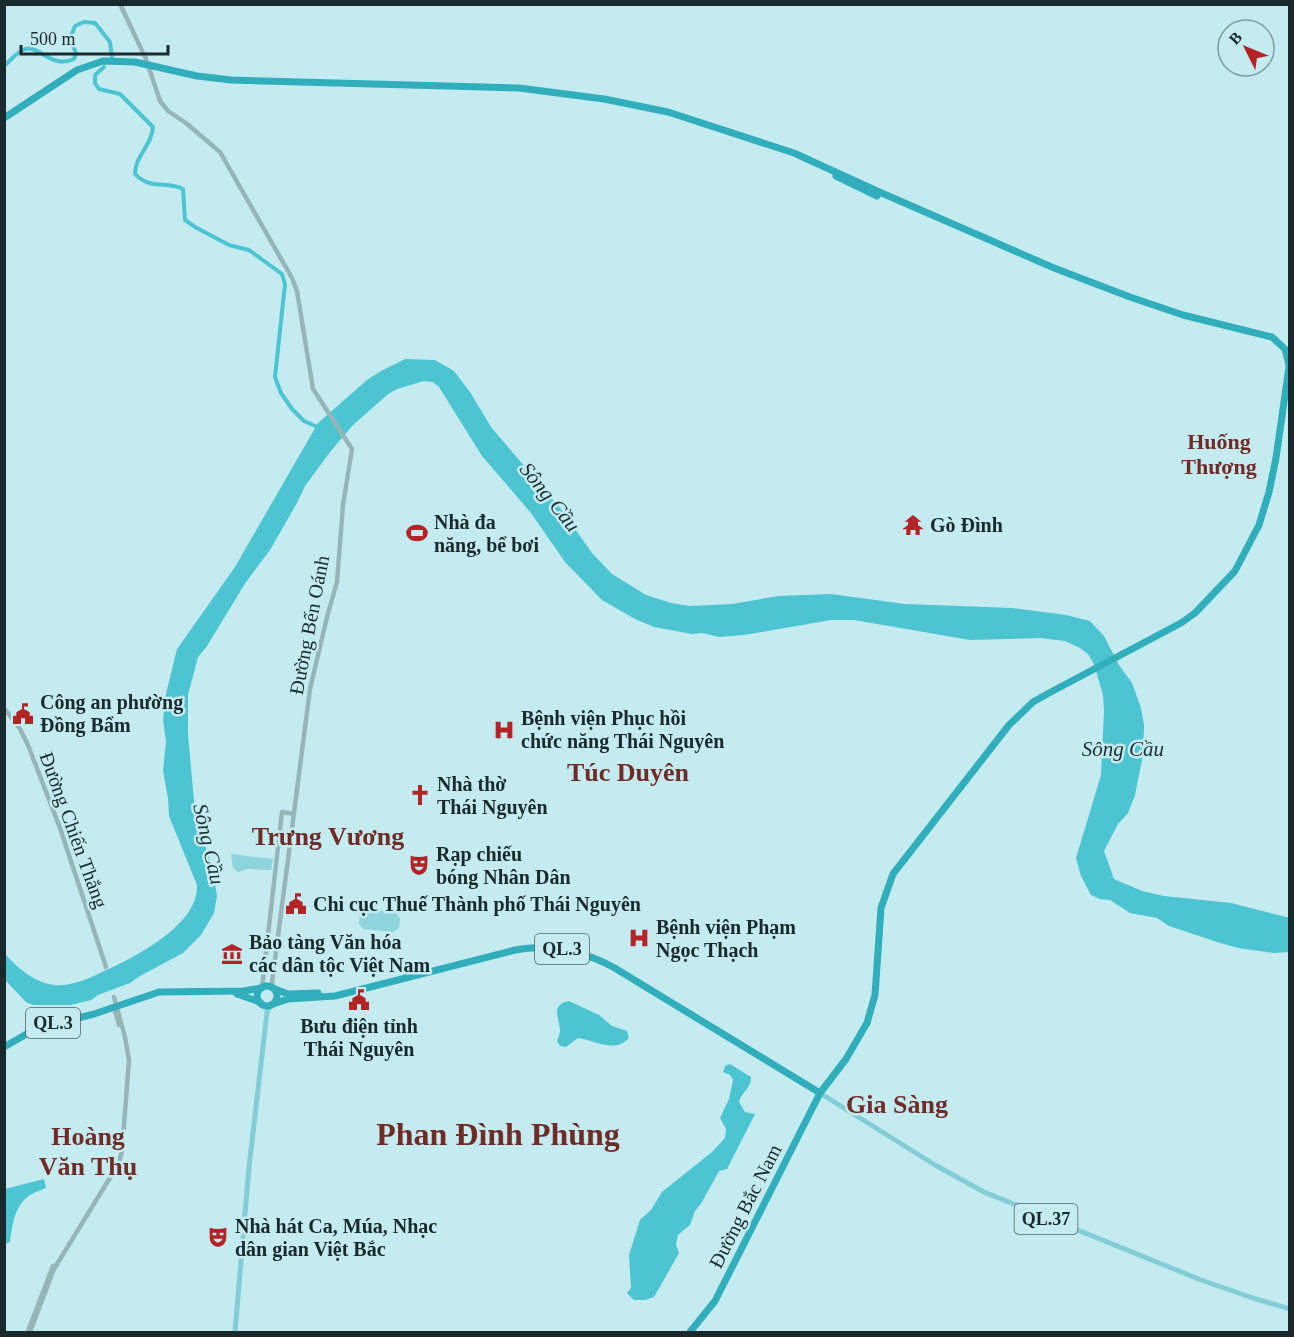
<svg xmlns="http://www.w3.org/2000/svg" width="1294" height="1337" font-family="'Times New Roman',serif">
  <style>
    .green { fill: #8dd4dd }
    .water { fill: #4cc4d2 }
    .lines { fill: none; stroke-linecap: round; stroke-linejoin: round }
    .river { stroke: #4cc4d2; stroke-width: 4 }
    .secondary { stroke: #96b5b9; stroke-width: 4.5 }
    .primary { stroke: #83ced6; stroke-width: 5 }
    .highway { stroke: #30aebb; stroke-width: 7 }
    .labels { text-anchor: middle; stroke-width: 5; stroke-linejoin: round; paint-order: stroke }
    .shield { fill: #c3ebf0; stroke: #4d6366; stroke-width: 1.5 }
    .shield-label { font-size: 18px; font-weight: bold; fill: #1a292b }
    .poi-label { font-size: 20px; font-weight: bold; fill: #1a292b; stroke: #c3ebf0; text-anchor: start }
    .street-label { font-size: 20px; fill: #1a292b; stroke: #c3ebf0 }
    .water-label { font-size: 21px; font-style: italic; fill: #1a2f32; stroke: #c3ebf0 }
    .quarter-label { font-size: 22px; font-weight: bold; fill: #702b27; stroke: #c3ebf0 }
    .district-label { font-size: 26px; font-weight: bold; fill: #702b27; stroke: #c3ebf0 }
    .town-label { font-size: 32px; font-weight: bold; fill: #702b27; stroke: #c3ebf0 }
  </style>
  <rect width="100%" height="100%" fill="#c3ebf0"/>
  <g class="green">
    <path d="M231 854 273 859 271 870 248 869 238 872 233 868Z"/>
    <path d="M366 909 395 912 400 918 399 928 393 932 363 929 359 924 360 914Z"/>
  </g>
  <g class="water">
    <path d="M405 359 435 360 454 371 470 392 491 427 560 508 592 553 612 574 646 595 671 603 690 606 732 604 778 596 831 594 905 604 1012 608 1066 615 1090 621 1104 636 1119 665 1132 683 1141 708 1144 725 1143 755 1135 795 1128 813 1118 824 1104 851 1114 879 1142 891 1164 896 1231 903 1290 918 1289 952 1274 953 1238 948 1217 942 1169 926 1157 918 1130 913 1110 900 1100 899 1091 895 1081 876 1076 858 1101 775 1104 711 1103 695 1094 664 1088 654 1080 648 1065 641 1040 638 970 640 854 620H831L744 635 719 637 702 633 692 634 654 627 635 619 602 600 565 562 531 513 482 456 439 387 433 382 424 381 397 389 387 395 353 425 330 452 305 486 297 503 270 550 246 582 207 646 198 657 188 695V734L195 813 213 871 217 896 214 913 201 935 183 953 140 976 130 983 98 995 91 1000 71 1005H33L26 1002 5 980 4 953C18 968 33 982 54 985 74 987 93 976 111 968 140 954 199 923 197 885L169 816 168 798 163 771 166 741 163 720 165 698 177 649 235 567 318 423 367 380 381 371Z"/>
    <path d="M569 1001 599 1015 612 1026 627 1031 629 1038C614 1054 595 1040 578 1038L566 1047 560 1046 557 1041C558 1038 560 1034 560 1031 560 1019 549 1005 569 1001Z"/>
    <path d="M730 1064 751 1077C752 1088 741 1092 739 1102L745 1112 755 1114 727 1169 719 1171 702 1202 695 1211 690 1225 678 1235 676 1245 679 1253 654 1297 645 1300H634L627 1293 631 1288 629 1255 640 1220 651 1210 662 1192 712 1152 725 1138 726 1129 720 1118 729 1099 733 1080 730 1075 723 1072 725 1066Z"/>
    <path d="M44 1179 46 1188C42 1190 37 1191 32 1194 15 1203 12 1225 10 1242L5 1244V1189Z"/>
  </g>
  <g class="lines">
    <g class="river">
      <path d="M4 66C10 61 16 53 23 50 38 42 50 70 74 59L76 53 70 39 75 26 84 22 95 23 110 42 112 58"/>
      <path d="M104 67 95 75V83L99 89 120 94 153 127C152 145 135 156 135 174 150 190 166 181 183 189L185 220 195 227 229 245 249 250 282 274 285 284 275 377 281 393 292 409 304 421 320 428"/>
    </g>
    <g class="secondary">
      <path d="M120 4 146 59 160 101 168 111 186 123 220 152 292 278 297 291 313 389 352 449 343 505 337 582 327 617 310 689 272 983 273 988"/>
      <path d="M4 708 20 729 28 745 60 828 106 967"/>
      <path d="M262 988 282 812 294 814"/>
      <path d="M114 1007 119 1025"/>
      <path d="M28 1331 53 1266"/>
      <path d="M30 1332 54 1269 119 1163 122 1151 129 1060 125 1037 114 997"/>
    </g>
    <g class="primary">
      <path d="M820 1093 935 1165 984 1192 1201 1280 1256 1299 1290 1309"/>
      <path d="M1030 1208 1052 1217"/>
      <path d="M235 1332 249 1167 267 1012 271 1005"/>
    </g>
    <g class="highway">
      <path d="M4 118 77 70 103 61 135 62 197 76 231 80 519 88 604 99 668 112 794 153 877 191 1054 268 1130 297 1183 315 1272 337 1285 349 1290 369"/>
      <path d="M836 176 877 196"/>
      <circle cx="267" cy="996" r="10"/>
      <path d="M275 989 288 994 318 993"/>
      <path d="M237 994 260 1002"/>
      <path d="M273 1004 288 999 335 996 515 950C549 944 583 951 613 967L820 1093"/>
      <path d="M4 1047 37 1028 94 1014 159 992 244 991 261 988"/>
      <path d="M690 1332 715 1301 820 1093 846 1059 867 1023 875 995 881 908 893 874 1009 725 1033 702 1049 693 1181 623 1195 613 1235 571 1259 525 1269 492 1276 458 1289 367"/>
    </g>
  </g>
  <defs>
    <symbol id="temple-bare" viewBox="-9 -9 18 18"><path d="M0-6L5-2H3V0L6.5 2.5H4V6H1.5V3h-3V6H-4V2.5H-6.5L-3 0V-2H-5Z" fill="#b42326" stroke="#c3ebf0" stroke-width="2.5" paint-order="stroke"/></symbol>
    <symbol id="stadium-bare" viewBox="-9 -9 18 18"><path d="M0-5a6.5 5 0 1 0 0 10a6.5 5 0 1 0 0-10ZM-3.5-1.8h7v3.6h-7Z" fill="#b42326" stroke="#c3ebf0" stroke-width="2.5" paint-order="stroke"/></symbol>
    <symbol id="civic-bare" viewBox="-9 -9 18 18"><path d="M-.6-6.5H3V-4.5H.6V-3L4-1V1h2V6H-6V1h2V-1L-.6-3ZM-1.2 2.5V6h2.4V2.5Z" fill="#b42326" stroke="#c3ebf0" stroke-width="2.5" paint-order="stroke"/></symbol>
    <symbol id="hospital-bare" viewBox="-9 -9 18 18"><path d="M-5-5h3v3.5h4V-5h3V5h-3V1.5h-4V5h-3Z" fill="#b42326" stroke="#c3ebf0" stroke-width="2.5" paint-order="stroke"/></symbol>
    <symbol id="church-bare" viewBox="-9 -9 18 18"><path d="M-1.2-6h2.4v3.5h3.3v2.4h-3.3V6h-2.4V-.1h-3.3v-2.4h3.3Z" fill="#b42326" stroke="#c3ebf0" stroke-width="2.5" paint-order="stroke"/></symbol>
    <symbol id="theatre-bare" viewBox="-9 -9 18 18"><path d="M-5-5.5Q0-4 5-5.5V0Q5 5 0 6Q-5 5-5 0ZM-3.3-2.5H-1v1.5H-3.3ZM1-2.5H3.3v1.5H1ZM-2.8 1Q0 5.5 2.8 1Z" fill="#b42326" stroke="#c3ebf0" stroke-width="2.5" paint-order="stroke"/></symbol>
    <symbol id="museum-bare" viewBox="-9 -9 18 18"><path d="M0-6L6-3V-2H-6V-3ZM-5-1h2V3h-2ZM-1-1h2V3h-2ZM3-1h2V3H3ZM-6 4H6V6H-6Z" fill="#b42326" stroke="#c3ebf0" stroke-width="2.5" paint-order="stroke"/></symbol>
  </defs>
  <g fill-rule="evenodd">
    <use href="#temple-bare" x="898" y="510" width="30" height="30"/>
    <use href="#stadium-bare" x="402" y="518" width="30" height="30"/>
    <use href="#civic-bare" x="8" y="699" width="30" height="30"/>
    <use href="#hospital-bare" x="489" y="715" width="30" height="30"/>
    <use href="#church-bare" x="405" y="780" width="30" height="30"/>
    <use href="#theatre-bare" x="404" y="850" width="30" height="30"/>
    <use href="#civic-bare" x="281" y="889" width="30" height="30"/>
    <use href="#hospital-bare" x="624" y="923" width="30" height="30"/>
    <use href="#museum-bare" x="217" y="939" width="30" height="30"/>
    <use href="#civic-bare" x="344" y="985" width="30" height="30"/>
    <use href="#theatre-bare" x="203" y="1222" width="30" height="30"/>
  </g>
  <g class="labels">
    <g class="shield">
      <rect x="535" y="934" width="54" height="30" rx="4.5"/>
      <rect x="26" y="1008" width="54" height="30" rx="4.5"/>
      <rect x="1014.5" y="1204" width="63" height="30" rx="4.5"/>
    </g>
    <g class="shield-label">
      <text x="562" y="955">QL.3</text>
      <text x="53" y="1029">QL.3</text>
      <text x="1046" y="1225">QL.37</text>
    </g>
    <g class="poi-label">
      <text x="434" y="529">Nhà đa<tspan x="434" dy="23">năng, bể bơi</tspan></text>
      <text x="930" y="532">Gò Đình</text>
      <text x="40" y="709">Công an phường<tspan x="40" dy="23">Đồng Bẩm</tspan></text>
      <text x="521" y="725">Bệnh viện Phục hồi<tspan x="521" dy="23">chức năng Thái Nguyên</tspan></text>
      <text x="437" y="791">Nhà thờ<tspan x="437" dy="23">Thái Nguyên</tspan></text>
      <text x="436" y="861">Rạp chiếu<tspan x="436" dy="23">bóng Nhân Dân</tspan></text>
      <text x="313" y="911">Chi cục Thuế Thành phố Thái Nguyên</text>
      <text x="656" y="934">Bệnh viện Phạm<tspan x="656" dy="23">Ngọc Thạch</tspan></text>
      <text x="249" y="949">Bảo tàng Văn hóa<tspan x="249" dy="23">các dân tộc Việt Nam</tspan></text>
      <text x="359" y="1033" text-anchor="middle">Bưu điện tỉnh<tspan x="359" dy="23">Thái Nguyên</tspan></text>
      <text x="235" y="1233">Nhà hát Ca, Múa, Nhạc<tspan x="235" dy="23">dân gian Việt Bắc</tspan></text>
    </g>
    <g class="street-label">
      <text transform="translate(309 625) rotate(-79)" y="7">Đường Bến Oánh</text>
      <text transform="translate(74 830) rotate(70)" y="7">Đường Chiến Thắng</text>
      <text transform="translate(745 1206) rotate(-63)" y="7">Đường Bắc Nam</text>
    </g>
    <g class="water-label">
      <text transform="translate(550 497) rotate(51)" y="7">Sông Cầu</text>
      <text x="1123" y="756">Sông Cầu</text>
      <text transform="translate(209 844) rotate(77)" y="7">Sông Cầu</text>
    </g>
    <g class="quarter-label">
      <text x="1219" y="449">Huống<tspan x="1219" dy="25">Thượng</tspan></text>
    </g>
    <g class="district-label">
      <text x="628" y="781">Túc Duyên</text>
      <text x="328" y="845">Trưng Vương</text>
      <text x="897" y="1113">Gia Sàng</text>
      <text x="88" y="1145">Hoàng<tspan x="88" dy="30">Văn Thụ</tspan></text>
    </g>
    <g class="town-label">
      <text x="498" y="1145">Phan Đình Phùng</text>
    </g>
  </g>
  <rect width="1294" height="1337" fill="none" stroke="#1a292b" stroke-width="12"/>
  <g transform="translate(1246 48) rotate(313)"><circle r="28" fill="#c3ebf0" stroke="#7f9da1" stroke-width="1.5"/>
  <path d="M0-4.5L10 22L0 15L-10 22Z" fill="#b42326"/>
  <text y="-9" font-size="16" font-weight="bold" text-anchor="middle" fill="#1a292b">B</text>
  </g>
  <path d="M21 45v9h147v-9" fill="none" stroke="#1a292b" stroke-width="3"/>
  <text x="30" y="45" font-size="18" fill="#1a292b" stroke="#c3ebf0" stroke-width="4.5" paint-order="stroke">500 m</text>
</svg>
